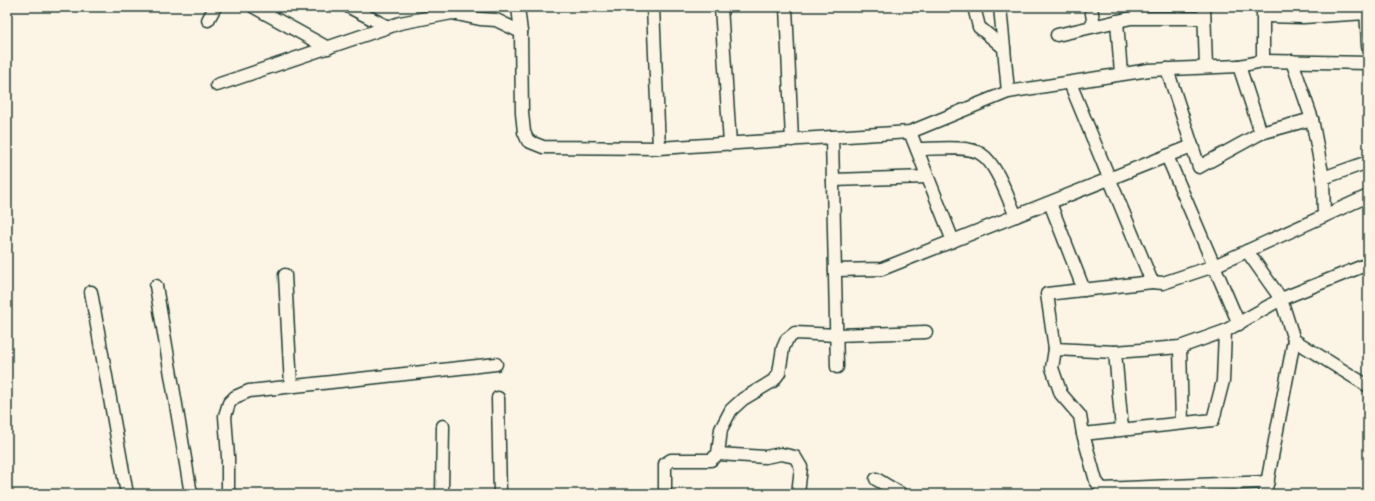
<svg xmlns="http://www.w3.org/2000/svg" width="1375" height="501" font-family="Itim,sans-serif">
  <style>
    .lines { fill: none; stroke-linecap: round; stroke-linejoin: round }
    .minor-casing { stroke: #1f3d34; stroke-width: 15 }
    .minor { stroke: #fcf5e5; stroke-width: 12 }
  </style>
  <rect width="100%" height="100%" fill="#fcf5e5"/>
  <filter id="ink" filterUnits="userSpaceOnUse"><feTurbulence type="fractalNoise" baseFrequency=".025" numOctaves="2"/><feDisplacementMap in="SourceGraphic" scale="8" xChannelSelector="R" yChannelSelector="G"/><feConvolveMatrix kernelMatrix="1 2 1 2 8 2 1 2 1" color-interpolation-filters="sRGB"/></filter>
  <g filter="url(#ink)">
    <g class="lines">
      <defs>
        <g id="minor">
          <path d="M254 7 328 48"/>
          <path d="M349 7 388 27"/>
          <path d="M518 7 521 32 522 113 524 132 528 141 543 147 659 148 910 132 1008 92 1149 70 1239 66 1263 61 1368 63"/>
          <path d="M653 7 659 148"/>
          <path d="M721 7 730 144"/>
          <path d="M786 7 792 140"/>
          <path d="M974 7 979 27 1004 48 1008 92"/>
          <path d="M1000 7 1004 48"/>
          <path d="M1091 7 1094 26"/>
          <path d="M1204 7 1206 67"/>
          <path d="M1366 7 1368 46"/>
          <path d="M1264 16 1303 17 1367 13"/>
          <path d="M208 20 215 7"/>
          <path d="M1117 21 1121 74"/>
          <path d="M1057 35 1131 18H1204"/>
          <path d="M1263 61V7"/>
          <path d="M1292 61 1312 119 1323 178 1324 216"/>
          <path d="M1239 66 1261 133"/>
          <path d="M1167 69 1199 167 1261 133 1312 119"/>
          <path d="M1070 83 1152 282 1163 283 1214 266 1368 196"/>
          <path d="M217 85 400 23 452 13 480 19 496 20 521 32"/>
          <path d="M910 132 953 241"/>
          <path d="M832 137 837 367"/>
          <path d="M917 149C933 149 969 145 981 154 997 164 1008 199 1016 216"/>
          <path d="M1167 156 1239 324"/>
          <path d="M1323 178 1368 162"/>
          <path d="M833 180 927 177"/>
          <path d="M1050 203 1084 290"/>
          <path d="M1247 251 1281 299 1294 340 1368 386"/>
          <path d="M835 270 882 269 1192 146"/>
          <path d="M285 275 291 386"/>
          <path d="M1152 282 1047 294 1055 349 1115 352 1180 347 1225 331 1281 299 1368 264"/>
          <path d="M156 286 191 494"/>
          <path d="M91 292 127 494"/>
          <path d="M1180 347 1182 423"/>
          <path d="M1055 349 1052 368 1061 394 1080 416 1083 434 1096 481 1102 489 1268 482"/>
          <path d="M1115 352 1122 429"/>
          <path d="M498 398 500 494"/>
          <path d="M1083 434 1213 420 1223 381 1225 331"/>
          <path d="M718 454 765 457 781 454 795 457 801 467 798 494"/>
          <path d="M876 479 901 494"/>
          <path d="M665 488V464L671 460H711L718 454 721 429 731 410 743 399 773 381 779 373 783 348 787 339 795 333 837 335 926 332"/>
          <path d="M228 494V457L225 416 229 403 235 397 249 391 496 364"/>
          <path d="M442 494 443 426"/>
          <path d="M1265 494 1294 340"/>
        </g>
      </defs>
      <use href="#minor" class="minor-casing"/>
      <use href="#minor" class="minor"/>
    </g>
  </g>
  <rect width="1375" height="501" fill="none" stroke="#fcf5e5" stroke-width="24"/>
  <rect x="12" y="12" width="1351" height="477" fill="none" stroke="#1f3d34" stroke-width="1.5" filter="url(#ink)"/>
</svg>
